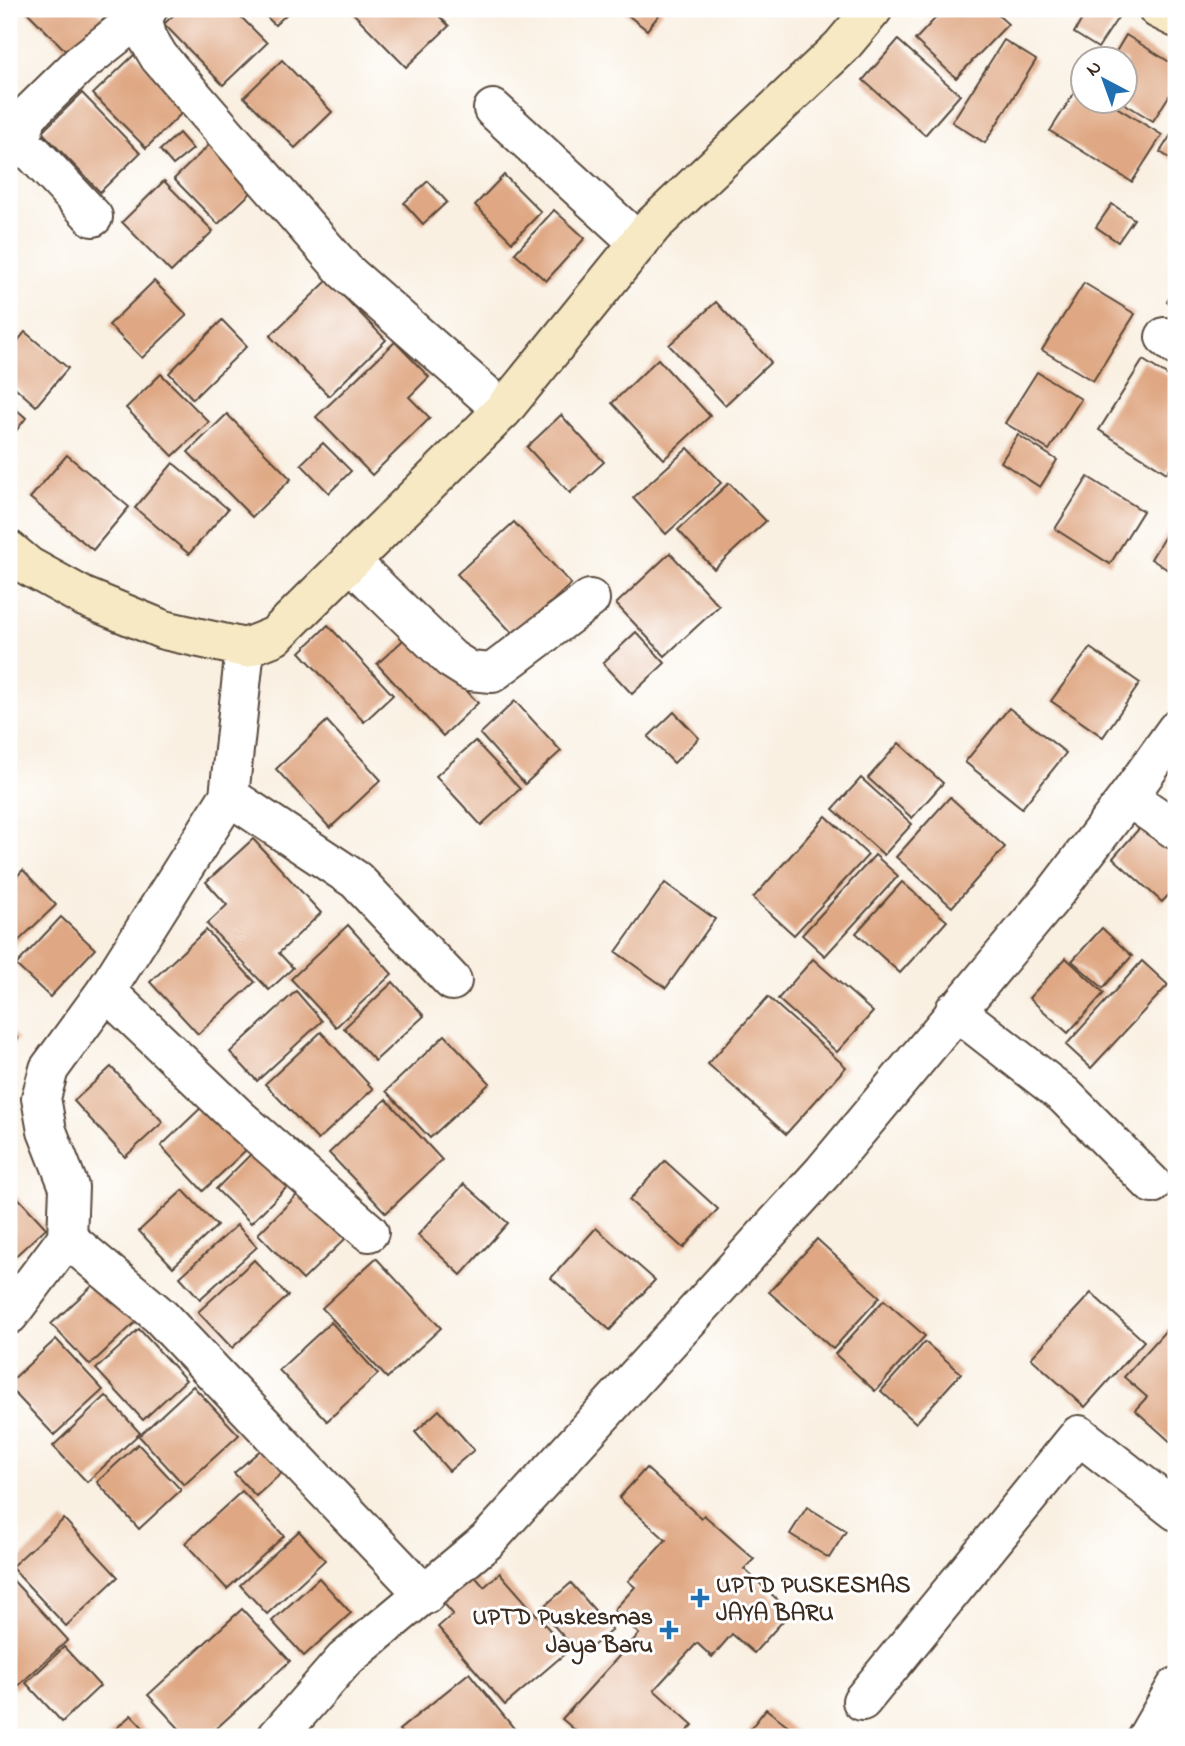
<svg xmlns="http://www.w3.org/2000/svg" width="1185" height="1746" font-family="'Indie Flower',sans-serif">
  <style>
    .building { fill: #dfa783 }
    .lines { fill: none; stroke-linecap: round; stroke-linejoin: round }
    .street-casing { stroke: #58483b; stroke-width: 42 }
    .secondary-casing { stroke: #58483b; stroke-width: 42 }
    .street { stroke: #fff; stroke-width: 38 }
    .secondary { stroke: #f6e9c3; stroke-width: 38 }
    .poi-dot { fill: #1f6fb2; stroke: #fff; stroke-width: 2.5 }
    .labels { text-anchor: middle; stroke-width: 6; stroke-linejoin: round; paint-order: stroke }
    .poi-label { font-size: 24px; font-weight: bold; fill: #3b2a1e; stroke: #fff; text-anchor: start }
  </style>
  <rect width="100%" height="100%" fill="#fff"/>
  <filter id="ink" filterUnits="userSpaceOnUse"><feTurbulence type="fractalNoise" baseFrequency=".0143" numOctaves="2"/><feDisplacementMap in="SourceGraphic" scale="14" xChannelSelector="R" yChannelSelector="G"/><feConvolveMatrix kernelMatrix="1 2 1 2 8 2 1 2 1" color-interpolation-filters="sRGB"/></filter>
  <filter id="wash" filterUnits="userSpaceOnUse"><feTurbulence type="fractalNoise" baseFrequency=".00686" numOctaves="4" result="noise"/><feDisplacementMap in="SourceGraphic" scale="28" xChannelSelector="R" yChannelSelector="G"/><feGaussianBlur stdDeviation="1.57" result="paint"/><feColorMatrix in="noise" values="0 0 0 0 0 0 0 0 0 0 0 0 0 0 0 0 0 1.4 0 .05"/><feComposite in="paint" operator="in"/></filter>
  <g filter="url(#wash)">
    <rect width="100%" height="100%" fill="#f9f0e2"/>
    <g id="blocks">
      <g class="building">
        <path d="M24 9H95L105 18 68 53Z"/>
        <path d="M180 9H233L267 43 223 85 164 24Z"/>
        <path d="M259 9H292L275 25Z"/>
        <path d="M349 9H432L449 26 406 67Z"/>
        <path d="M620 9H664L647 30Z"/>
        <path d="M944 9H991L1008 24 956 78 915 40Z"/>
        <path d="M1088 9 1123 10 1098 48 1074 33Z"/>
        <path d="M1126 35 1176 66V85L1153 121 1122 102H1126V60H1111Z"/>
        <path d="M898 40 960 95 925 135 863 80Z"/>
        <path d="M1004 40 1036 60 985 143 952 122Z"/>
        <path d="M135 54 187 108 146 148 93 94Z"/>
        <path d="M282 60 332 112 295 148 244 97Z"/>
        <path d="M1080 84 1084 86V102H1108L1162 135 1132 182 1050 131Z"/>
        <path d="M82 93 140 153 100 192 42 132Z"/>
        <path d="M1176 127V162L1160 152Z"/>
        <path d="M179 133 193 149 173 165 160 150Z"/>
        <path d="M214 140 258 186 218 224 174 179Z"/>
        <path d="M504 175 541 212 512 242 475 205Z"/>
        <path d="M164 181 213 231 171 272 122 222Z"/>
        <path d="M428 181 447 202 423 224 404 203Z"/>
        <path d="M1112 204 1134 219 1118 242 1096 227Z"/>
        <path d="M554 210 585 238 546 281 515 253Z"/>
        <path d="M328 280 386 340 329 396 270 336Z"/>
        <path d="M154 281 187 315 142 358 109 325Z"/>
        <path d="M1084 283 1135 314 1093 381 1042 350Z"/>
        <path d="M1176 287V307L1167 302Z"/>
        <path d="M716 302 771 362 725 405 669 345Z"/>
        <path d="M222 320 247 346 193 399 169 373Z"/>
        <path d="M25 332 68 368 36 406 9 382V352Z"/>
        <path d="M395 342 429 377 409 397 430 418 372 475 316 417Z"/>
        <path d="M658 359 710 416 664 459 612 403Z"/>
        <path d="M1143 360 1176 381V458L1167 473 1099 430Z"/>
        <path d="M1037 372 1081 399 1049 450 1005 423Z"/>
        <path d="M161 374 209 422 173 456 126 408Z"/>
        <path d="M9 403 26 418 9 440Z"/>
        <path d="M227 414 291 479 252 517 188 452Z"/>
        <path d="M561 415 604 462 570 493 527 447Z"/>
        <path d="M1018 435 1057 460 1040 487 1001 462Z"/>
        <path d="M323 443 351 471 329 493 301 464Z"/>
        <path d="M688 448 721 483 666 534 633 498Z"/>
        <path d="M67 455 129 507 93 550 30 498Z"/>
        <path d="M173 463 228 509 189 554 135 508Z"/>
        <path d="M1088 477 1143 511 1110 564 1055 529Z"/>
        <path d="M729 483 766 521 714 569 678 530Z"/>
        <path d="M1176 518V575L1151 559Z"/>
        <path d="M514 522 571 584 515 636 457 574Z"/>
        <path d="M670 553 719 606 665 656 616 604Z"/>
        <path d="M328 625 393 695 364 722 300 652Z"/>
        <path d="M412 632 478 703 443 736 377 664Z"/>
        <path d="M636 632 665 663 632 694 603 663Z"/>
        <path d="M1090 648 1140 683 1103 737 1051 701Z"/>
        <path d="M515 701 561 751 525 784 480 734Z"/>
        <path d="M1009 708 1066 753 1022 808 965 762Z"/>
        <path d="M674 712 699 738 674 763 648 737Z"/>
        <path d="M327 721 381 780 330 828 276 769Z"/>
        <path d="M475 741 520 789 481 825 436 776Z"/>
        <path d="M899 743 943 783 912 818 868 778Z"/>
        <path d="M861 778 912 824 884 855 833 809Z"/>
        <path d="M950 797 1005 847 952 907 896 857Z"/>
        <path d="M826 816 868 855 794 935 753 898Z"/>
        <path d="M1145 822 1176 849V887L1162 902 1113 858Z"/>
        <path d="M253 839 321 913 279 953 293 968 269 990 207 924 227 905 206 882Z"/>
        <path d="M875 855 898 876 825 956 802 935Z"/>
        <path d="M23 870 56 905 9 950V884Z"/>
        <path d="M902 882 947 921 900 973 856 933Z"/>
        <path d="M665 883 715 919 666 988 616 952Z"/>
        <path d="M61 917 95 949 50 997 16 965Z"/>
        <path d="M348 925 392 974 336 1027 291 979Z"/>
        <path d="M1102 928 1132 956 1103 988 1072 961Z"/>
        <path d="M206 930 255 982 198 1034 150 982Z"/>
        <path d="M1066 958 1104 993 1068 1033 1029 998Z"/>
        <path d="M813 959 873 1012 837 1052 778 999Z"/>
        <path d="M1142 961 1168 985 1091 1068 1066 1045Z"/>
        <path d="M393 982 424 1016 375 1061 344 1028Z"/>
        <path d="M296 991 322 1021 257 1081 230 1052Z"/>
        <path d="M768 997 846 1067 786 1134 708 1064Z"/>
        <path d="M9 1029 18 1039 9 1048Z"/>
        <path d="M321 1032 373 1089 318 1140 265 1084Z"/>
        <path d="M445 1035 490 1083 430 1138 386 1091Z"/>
        <path d="M111 1067 163 1122 125 1157 74 1101Z"/>
        <path d="M386 1099 442 1160 386 1213 329 1153Z"/>
        <path d="M205 1104 247 1149 203 1191 161 1146Z"/>
        <path d="M262 1143 297 1177 251 1223 216 1189Z"/>
        <path d="M665 1161 718 1209 683 1248 629 1200Z"/>
        <path d="M464 1184 508 1223 461 1275 418 1235Z"/>
        <path d="M9 1188 46 1228 9 1262Z"/>
        <path d="M183 1190 217 1226 173 1267 139 1231Z"/>
        <path d="M300 1192 345 1239 303 1280 258 1234Z"/>
        <path d="M237 1225 257 1247 200 1299 180 1277Z"/>
        <path d="M596 1228 655 1280 610 1330 551 1278Z"/>
        <path d="M817 1239 880 1297 833 1349 769 1292Z"/>
        <path d="M376 1258 441 1328 387 1378 322 1308Z"/>
        <path d="M254 1260 288 1296 232 1348 198 1312Z"/>
        <path d="M102 1277 140 1318 90 1365 51 1324Z"/>
        <path d="M1091 1293 1144 1341 1085 1407 1031 1358Z"/>
        <path d="M884 1300 925 1336 875 1391 835 1354Z"/>
        <path d="M1176 1319V1442L1174 1445 1135 1410 1147 1397 1124 1377Z"/>
        <path d="M331 1322 378 1374 327 1421 279 1370Z"/>
        <path d="M139 1329 186 1380 143 1420 96 1369Z"/>
        <path d="M56 1339 103 1390 54 1435 9 1387V1383Z"/>
        <path d="M925 1342 961 1373 916 1423 881 1391Z"/>
        <path d="M193 1386 239 1435 184 1485 139 1436Z"/>
        <path d="M106 1396 140 1433 87 1482 53 1446Z"/>
        <path d="M439 1410 474 1450 449 1471 415 1432Z"/>
        <path d="M138 1444 181 1490 139 1529 97 1482Z"/>
        <path d="M263 1448 284 1471 256 1496 234 1473Z"/>
        <path d="M646 1468 701 1518 704 1515 754 1559 744 1569 791 1612 754 1653 732 1634 712 1657 697 1643 654 1690 693 1725 682 1737H583L562 1719 639 1634 614 1610 635 1587 628 1581 666 1540 619 1498Z"/>
        <path d="M242 1491 284 1536 227 1589 185 1543Z"/>
        <path d="M807 1507 846 1531 829 1558 790 1534Z"/>
        <path d="M64 1519 118 1577 66 1626 11 1567Z"/>
        <path d="M299 1531 325 1560 267 1614 240 1585Z"/>
        <path d="M500 1573 568 1651 505 1705 438 1627 453 1614 442 1601 473 1574 484 1587Z"/>
        <path d="M9 1576 68 1640 15 1689 9 1682Z"/>
        <path d="M319 1578 351 1613 304 1656 272 1621Z"/>
        <path d="M571 1583 612 1630 581 1656 540 1610Z"/>
        <path d="M242 1609 290 1661 207 1737H187L148 1695Z"/>
        <path d="M64 1647 100 1686 62 1722 26 1683Z"/>
        <path d="M469 1673 521 1737H405L399 1730Z"/>
        <path d="M766 1709 803 1737H744Z"/>
        <path d="M131 1715 152 1737H107Z"/>
      </g>
    </g>
  </g>
  <g filter="url(#ink)">
    <use href="#blocks" fill-opacity="0" stroke="#58483b" stroke-width="2"/>
    <g class="lines">
      <defs>
        <g id="street">
          <path d="M148 9 142 15 147 37 159 57 345 271 503 410"/>
          <path d="M493 109 639 243"/>
          <path d="M93 217 34 154 20 145 27 116 79 65 142 15"/>
          <path d="M1165 337 1176 346"/>
          <path d="M350 561 451 659 470 671 492 673 590 599"/>
          <path d="M229 796 356 880 452 981"/>
          <path d="M1128 797 1176 830"/>
          <path d="M106 991 239 1118 369 1232"/>
          <path d="M955 1010 1064 1095 1152 1184"/>
          <path d="M67 1238 160 1316 425 1595"/>
          <path d="M9 1315 67 1238 69 1187 47 1131 41 1098 49 1069 106 991 229 796 245 648"/>
          <path d="M862 1701 1079 1435 1176 1511"/>
          <path d="M277 1737 344 1660 487 1541 823 1172 1051 898 1128 797 1176 730"/>
          <path d="M1147 1737 1176 1687"/>
        </g>
        <g id="secondary">
          <path d="M1158 9 1176 18"/>
          <path d="M9 550 28 566 84 597 164 630 245 648 275 636 503 410 653 225 841 47 873 9"/>
        </g>
      </defs>
      <use href="#street" class="street-casing"/>
      <use href="#secondary" class="secondary-casing"/>
      <use href="#street" class="street"/>
      <use href="#secondary" class="secondary"/>
    </g>
  </g>
  <g class="poi-dot">
    <path d="M696.5 1587.5h7v7h7v7h-7v7h-7v-7h-7v-7h7z"/>
    <path d="M665.5 1619.5h7v7h7v7h-7v7h-7v-7h-7v-7h7z"/>
  </g>
  <g class="labels">
    <g class="poi-label">
      <text x="716" y="1592">UPTD PUSKESMAS<tspan x="716" dy="28">JAYA BARU</tspan></text>
      <text x="653" y="1624" text-anchor="end">UPTD Puskesmas<tspan x="653" dy="28">Jaya Baru</tspan></text>
    </g>
  </g>
  <rect width="1185" height="1746" fill="none" stroke="#fff" stroke-width="35"/>
  <g transform="translate(1104 80) rotate(319)"><circle r="33" fill="#ffffff" stroke="#b1aaa5" stroke-width="2"/>
  <path d="M0-5L12 26L0 18L-12 26Z" fill="#1f6fb2"/>
  <text y="-10" font-size="19" font-weight="bold" text-anchor="middle" fill="#3b2a1e">N</text>
  </g>
</svg>
